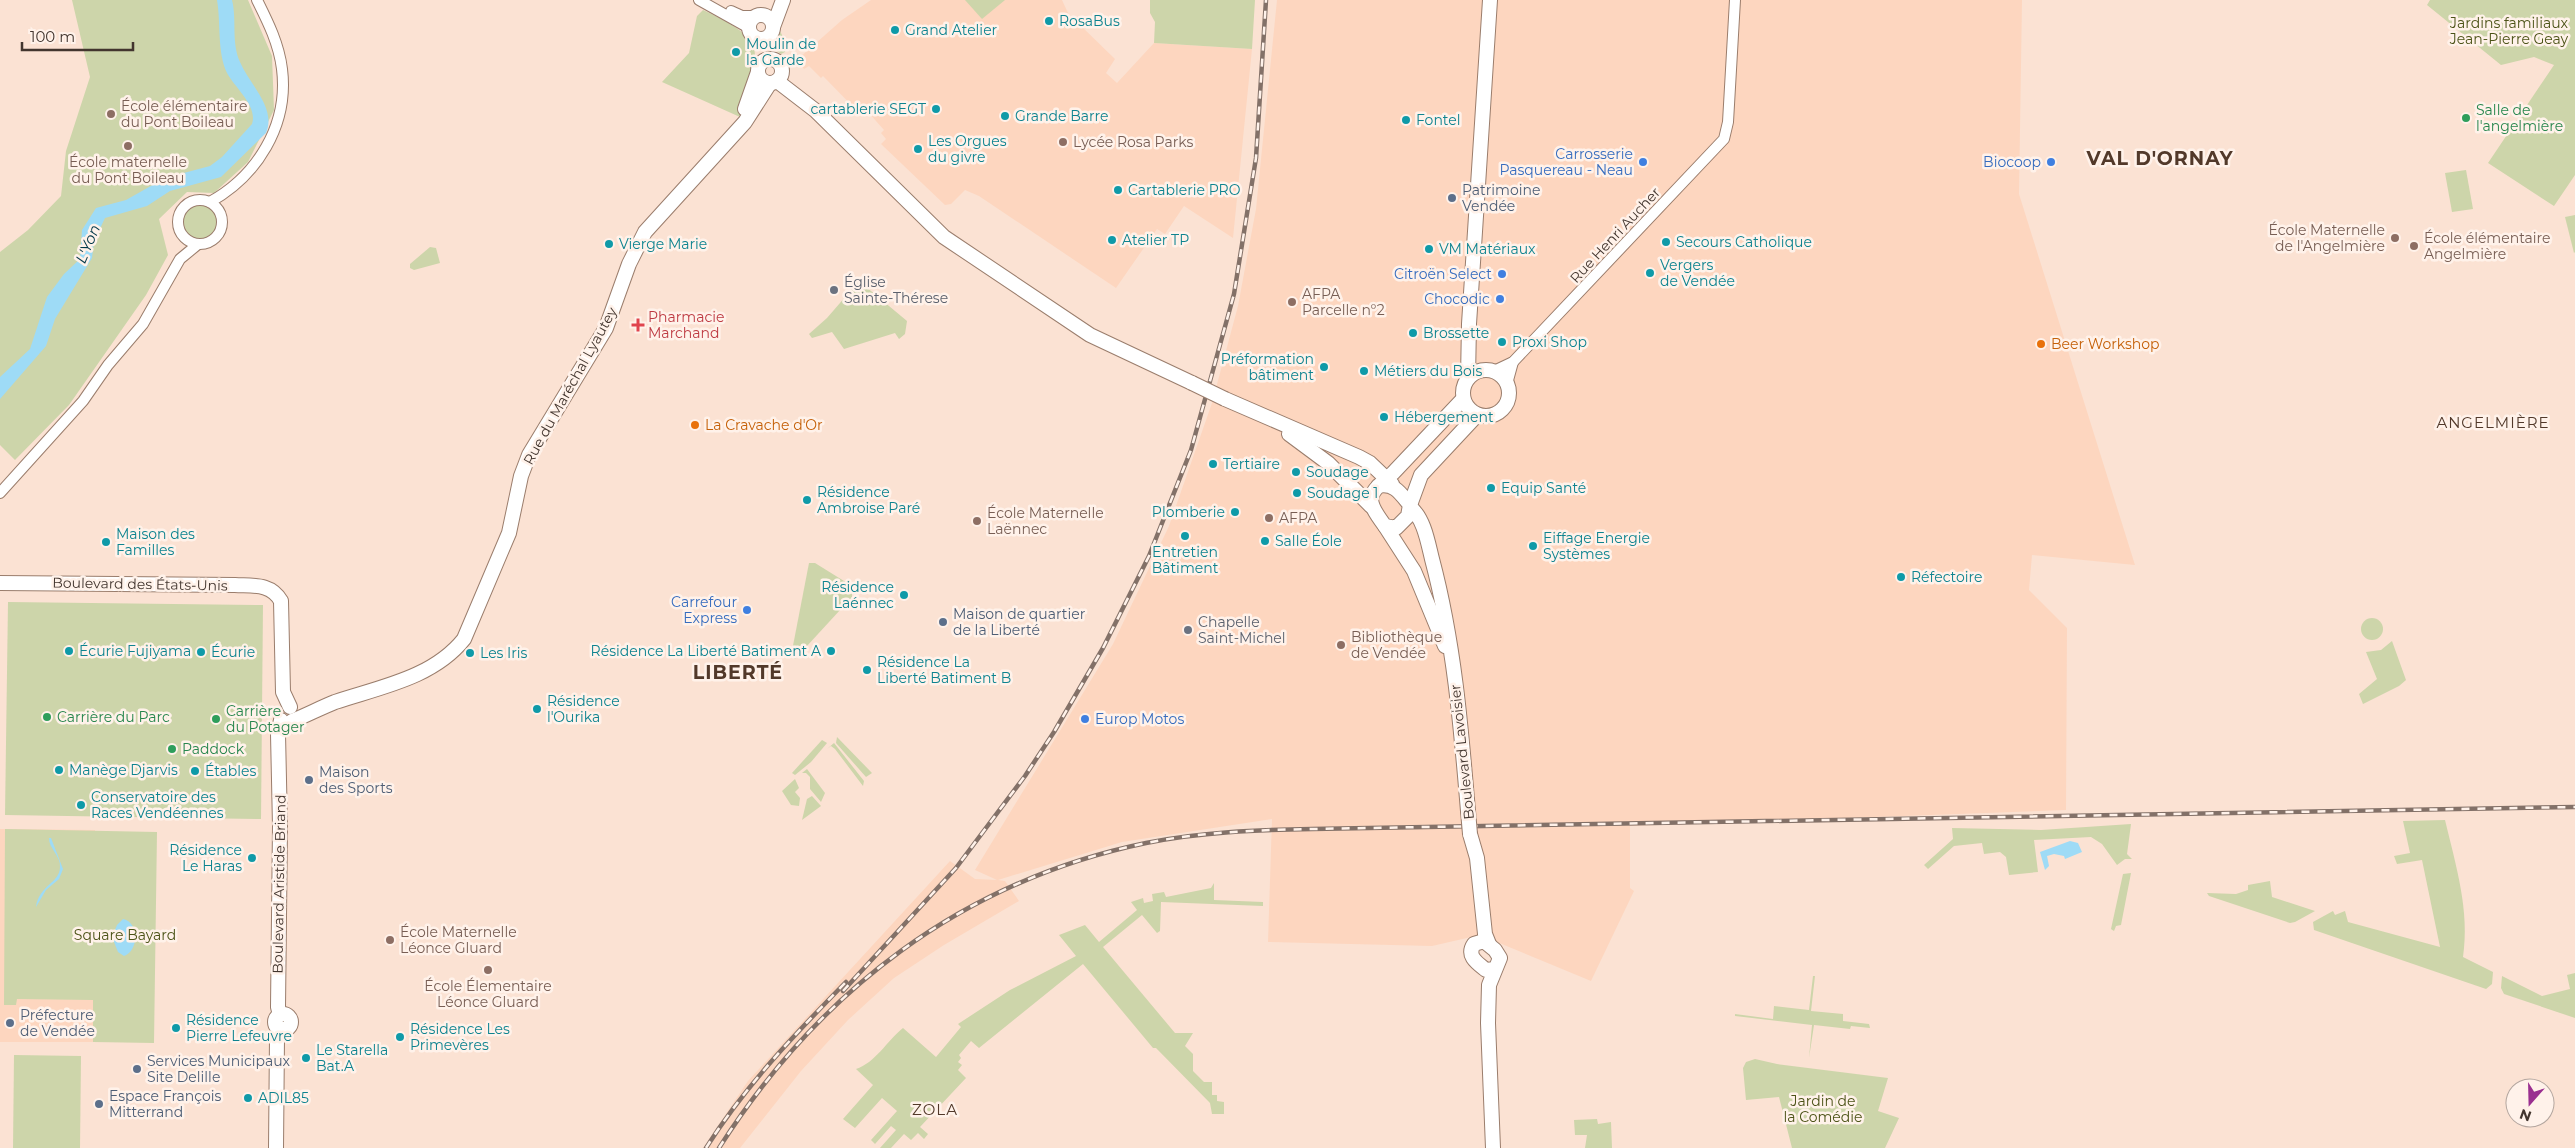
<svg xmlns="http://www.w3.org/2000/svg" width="2575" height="1148" font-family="Montserrat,sans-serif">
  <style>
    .built { fill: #fdd6bf }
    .green { fill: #cdd5aa }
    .water { fill: #9edbf6 }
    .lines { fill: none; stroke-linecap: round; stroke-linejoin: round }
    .minor-casing { stroke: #9a7d6c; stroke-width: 12 }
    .major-casing { stroke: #9a7d6c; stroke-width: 16 }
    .minor { stroke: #fff; stroke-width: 10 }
    .major { stroke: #fff; stroke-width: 14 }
    .rail-casing { stroke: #837168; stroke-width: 4.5 }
    .rail { stroke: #fff2ea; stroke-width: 2.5; stroke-dasharray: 8; stroke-linecap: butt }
    .major-bridge-casing { stroke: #9a7d6c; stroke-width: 16; stroke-linecap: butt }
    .major-bridge { stroke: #fff; stroke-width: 14 }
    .culture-dot { fill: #0f9aa8; stroke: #fff2ea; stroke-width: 2 }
    .education-dot { fill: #8d6e63; stroke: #fff2ea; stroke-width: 2 }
    .leisure-dot { fill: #2e9e5b; stroke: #fff2ea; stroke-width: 2 }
    .shop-dot { fill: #3f7fe0; stroke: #fff2ea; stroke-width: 2 }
    .service-dot { fill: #5c6f8a; stroke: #fff2ea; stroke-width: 2 }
    .worship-dot { fill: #6b7280; stroke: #fff2ea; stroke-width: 2 }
    .health-dot { fill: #e0444e; stroke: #fff2ea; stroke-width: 2 }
    .food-dot { fill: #e8710a; stroke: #fff2ea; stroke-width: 2 }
    .labels { text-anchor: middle; stroke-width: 5; stroke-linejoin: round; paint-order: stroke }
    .culture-label { font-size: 14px; fill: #0d838f; stroke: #fff2ea; text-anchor: start }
    .park-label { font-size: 14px; fill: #4c5317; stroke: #fff2ea }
    .education-label { font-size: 14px; fill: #785e54; stroke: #fff2ea; text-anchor: start }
    .leisure-label { font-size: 14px; fill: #27864d; stroke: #fff2ea; text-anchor: start }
    .shop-label { font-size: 14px; fill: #366cbe; stroke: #fff2ea; text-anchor: end }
    .service-label { font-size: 14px; fill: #4e5e75; stroke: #fff2ea; text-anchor: start }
    .street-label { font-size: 14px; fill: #42352e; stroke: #fff2ea }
    .worship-label { font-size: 14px; fill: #5b616d; stroke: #fff2ea; text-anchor: start }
    .health-label { font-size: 14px; fill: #be3a42; stroke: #fff2ea; text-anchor: start }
    .food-label { font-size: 14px; fill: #c56008; stroke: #fff2ea; text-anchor: start }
    .water-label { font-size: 15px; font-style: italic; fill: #003749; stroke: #fff2ea }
    .neighbourhood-label { font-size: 15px; letter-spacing: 1px; fill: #52392a; stroke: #fff2ea }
    .district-label { font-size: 19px; font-weight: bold; letter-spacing: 1px; fill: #52392a; stroke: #fff2ea }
  </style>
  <rect width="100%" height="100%" fill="#fbe2d3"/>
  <g class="built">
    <path d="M871 0H1062L1074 26 1079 24 1115 59 1106 73 1117 83 1154 43 1252 49 1233 238 1184 206 1165 234 1157 229 1116 288 979 196 965 190 951 204 945 205 881 144 886 139 881 133 884 130 868 112 863 117 823 76 821 78 809 66 804 69 798 59 842 20Z"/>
    <path d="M1277 0H2022L2019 194 2135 565 2032 555 2029 590 2067 628 2066 810 1630 826V888L1634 891 1591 981 1480 935 1432 946 1268 942 1272 819 1122 842 998 880 1005 881 1019 901 944 945 894 978 848 1020 801 1071 740 1148H703L748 1081 950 861 975 879 997 880 975 870 1113 644 1169 526 1212 403 1238 306 1256 209Z"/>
    <path d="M0 829 95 830 93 1042H0Z"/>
  </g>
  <g class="green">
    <path d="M72 0H248L272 56 274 110 248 162 214 193 187 192 159 219 168 255 146 295 69 405 15 460 0 445V252L28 230 61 196 66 151 90 77Z"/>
    <path d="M965 0H1005L982 19Z"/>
    <path d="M1150 0H1255L1252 49 1154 43 1155 22 1150 13Z"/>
    <path d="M2430 0H2575V175L2554 206 2488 163 2554 65 2534 57 2501 65 2427 5Z"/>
    <path d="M703 10C770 41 761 52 740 117L662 82 689 53 697 16Z"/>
    <path d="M780 31 786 43 785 52 781 54 777 51 775 43Z"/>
    <path d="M2466 170 2473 209 2452 212 2445 173Z"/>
    <circle cx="200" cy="222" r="19"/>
    <path d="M2575 215V252L2574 253 2565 217Z"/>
    <path d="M430 247 436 248 440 263 414 270 410 268V264Z"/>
    <path d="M859 281 907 321 905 334 899 339 895 333 844 349 832 332 812 338 809 334 827 318Z"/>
    <path d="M809 563H815L852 586V597L795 659 791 656Z"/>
    <path d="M8 602 263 605 261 819 5 815Z"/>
    <circle cx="2372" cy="629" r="11"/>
    <path d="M2392 641 2406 680 2399 686 2363 704 2359 694 2377 679 2366 652 2381 650Z"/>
    <path d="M837 737 872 773 866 777 836 743Z"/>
    <path d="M822 740 827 743 811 762 795 775 792 773Z"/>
    <path d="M834 743 864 781 863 786 835 749 831 746 827 749Z"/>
    <path d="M807 769 825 793 821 802 810 789V777L806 773H802Z"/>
    <path d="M795 779 799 788 795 792 800 798 799 806 791 805 782 791Z"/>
    <path d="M812 796 821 806 802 820 807 799Z"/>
    <path d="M2445 820C2456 866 2470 911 2463 957L2493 972 2492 984 2486 989 2314 930 2313 922 2333 911 2335 915 2345 911 2348 922 2440 947 2422 860 2397 864 2394 856 2410 853 2403 821Z"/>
    <path d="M2131 824 2127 854 2132 859H2125L2117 865 2102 844 2091 837 2034 840 2038 872 2009 875 2006 857 2000 852 1984 854 1982 843 1954 846 1928 869 1924 865 1953 839 1952 828 2041 830Z"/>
    <path d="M5 829 157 832 154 1043 93 1042V1000L17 999 16 1005H4Z"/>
    <path d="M2131 873 2121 925 2116 926 2114 931 2111 929 2123 874Z"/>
    <path d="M2270 881 2272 897 2315 911 2295 922 2290 923 2209 896 2207 893 2236 894 2248 890V885Z"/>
    <path d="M1214 883V900L1263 902V906L1161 902 1160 931 1157 933 1142 915 1103 947 1175 1033H1193L1185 1046 1193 1054V1071L1204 1082H1212V1095H1217V1101L1224 1102V1114H1212L1210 1103 1156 1048H1153L1083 964 979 1048 971 1041 959 1055 961 1058 958 1062 962 1065 958 1070 966 1078 920 1127 928 1134 924 1139 918 1133 911 1140 904 1134 891 1148H880L896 1130 891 1126 875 1144 871 1140 897 1111 882 1098 855 1128 843 1119 873 1085 856 1069C875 1063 887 1041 903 1028L936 1057 961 1027 958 1024 1010 990 1076 956 1059 935 1085 925 1099 942 1137 910 1131 902 1143 898 1144 903 1153 901 1152 894 1164 892 1166 897 1211 888Z"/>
    <path d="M2575 973V1018L2504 994 2501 988 2502 976 2542 996 2570 989 2567 975Z"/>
    <path d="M1813 976H1815L1811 1011 1843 1014V1021L1869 1024 1870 1028 1851 1026 1850 1029 1814 1025 1809 1058 1812 1025 1735 1016V1014L1773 1019 1774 1006 1809 1010Z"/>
    <path d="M14 1055 81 1056 80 1148H13Z"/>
    <path d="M1755 1059 1777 1064 1888 1078 1878 1111 1899 1118 1885 1148H1792L1779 1097 1746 1100 1743 1068 1746 1062Z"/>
    <path d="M1597 1119 1598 1124 1611 1122 1612 1148H1585L1587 1135H1575L1574 1120Z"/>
  </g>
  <g class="water">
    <path d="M217 0H232C237 20 231 42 240 62 249 84 277 108 266 133L221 177 170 191 147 206 105 218 94 241 92 258 55 319 46 346 0 399V377L30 349 47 297 64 274 80 259 82 230 96 208 126 200 165 178 210 166 222 157 252 124C258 106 235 88 227 73 217 52 221 23 217 0Z"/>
    <path d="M49 838H51L63 869 59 879 46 890 36 907C39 885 60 883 60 867 61 856 49 849 49 838Z"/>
    <path d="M2070 841 2078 843 2082 852 2065 859 2064 856 2054 854 2047 856 2049 866 2045 870 2040 852Z"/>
    <path d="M123 919C139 922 139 951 124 956L118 952 112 937 117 925Z"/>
  </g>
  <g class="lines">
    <defs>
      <g id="minor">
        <path d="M699 0 749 28"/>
        <path d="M731 11 742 16H755"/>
        <circle cx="200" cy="222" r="22"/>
        <path d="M210 202C257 176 289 125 282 69 279 44 268 22 257 0"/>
        <path d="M1494 371 1513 362 1724 139 1728 122 1735 0"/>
        <path d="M1507 384 1513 362"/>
        <path d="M0 493 83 401 108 365 143 324 180 259 197 245"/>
      </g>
      <g id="major">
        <circle cx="761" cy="27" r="12"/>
        <path d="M773 27 783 0"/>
        <circle cx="770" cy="71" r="12"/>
        <path d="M777 81 816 111 944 237 1090 335 1192 383"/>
        <path d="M745 109 758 72"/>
        <circle cx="1486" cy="393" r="23"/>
        <path d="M1468 378 1469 324 1490 0"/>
        <path d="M1225 399 1359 457 1370 463 1392 484"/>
        <path d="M1289 434 1328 463 1371 506"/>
        <path d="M1378 486C1394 482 1401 494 1410 505L1408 516 1396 528 1385 526C1364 498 1367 495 1393 473L1463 399"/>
        <path d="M1410 505 1421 475 1477 415"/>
        <path d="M1410 507C1424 518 1428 543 1432 559 1454 642 1461 726 1468 811"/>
        <path d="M1385 526 1414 571 1445 646"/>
        <path d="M0 583 235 585C253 586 271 583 281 601L283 692 290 707"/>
        <path d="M292 721C307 715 320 708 335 702 380 687 433 678 464 639L509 533 521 476 529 455 606 328 629 264 645 232 745 122 770 83"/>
        <path d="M1470 834 1477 858 1485 934 1489 944"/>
        <circle cx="283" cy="1022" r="8"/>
        <path d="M280 1015 278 1007 280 826 278 734 281 720"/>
        <path d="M276 1148 277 1037 280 1028"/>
        <path d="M1493 1148 1488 1023 1489 985 1500 958 1495 950 1484 941 1474 944C1466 956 1477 963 1486 970L1495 969"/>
      </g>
    </defs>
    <use href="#minor" class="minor-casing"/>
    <use href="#major" class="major-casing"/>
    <use href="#minor" class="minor"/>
    <use href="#major" class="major"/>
    <defs>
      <g id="rail">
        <path d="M843 991 956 868 1025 776 1054 732 1103 648 1149 556 1191 450 1234 294 1256 158 1266 0"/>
        <path d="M706 1148C745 1086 795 1034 846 982"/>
        <path d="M719 1148C819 991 962 881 1146 843 1201 832 1256 830 1312 829L2575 807"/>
      </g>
    </defs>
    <use href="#rail" class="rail-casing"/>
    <use href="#rail" class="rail"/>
    <defs>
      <g id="major-bridge">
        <path d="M1192 383 1225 399"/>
        <path d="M1468 811 1470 834"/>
      </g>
    </defs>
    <use href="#major-bridge" class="major-bridge-casing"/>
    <use href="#major-bridge" class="major-bridge"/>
  </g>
  <g class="culture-dot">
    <circle cx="1049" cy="21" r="5"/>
    <circle cx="895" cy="30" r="5"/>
    <circle cx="736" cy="52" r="5"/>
    <circle cx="936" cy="109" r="5"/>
    <circle cx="1005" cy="116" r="5"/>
    <circle cx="1406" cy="120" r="5"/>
    <circle cx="918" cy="149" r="5"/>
    <circle cx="1118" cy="190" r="5"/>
    <circle cx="1112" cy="240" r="5"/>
    <circle cx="1666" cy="242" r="5"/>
    <circle cx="609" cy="244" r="5"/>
    <circle cx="1429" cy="249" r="5"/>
    <circle cx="1650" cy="273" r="5"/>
    <circle cx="1413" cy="333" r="5"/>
    <circle cx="1502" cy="342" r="5"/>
    <circle cx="1324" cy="367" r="5"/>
    <circle cx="1364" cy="371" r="5"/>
    <circle cx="1384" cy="417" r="5"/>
    <circle cx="1213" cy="464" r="5"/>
    <circle cx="1296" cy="472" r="5"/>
    <circle cx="1491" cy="488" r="5"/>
    <circle cx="1297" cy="493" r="5"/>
    <circle cx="807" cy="500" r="5"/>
    <circle cx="1235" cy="512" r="5"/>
    <circle cx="1185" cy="536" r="5"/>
    <circle cx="1265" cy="541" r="5"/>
    <circle cx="106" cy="542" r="5"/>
    <circle cx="1533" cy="546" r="5"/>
    <circle cx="1901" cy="577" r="5"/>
    <circle cx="904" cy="595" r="5"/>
    <circle cx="69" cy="651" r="5"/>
    <circle cx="831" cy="651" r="5"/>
    <circle cx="201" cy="652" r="5"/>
    <circle cx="470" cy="653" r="5"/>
    <circle cx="867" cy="670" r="5"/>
    <circle cx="537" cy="709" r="5"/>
    <circle cx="59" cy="770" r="5"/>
    <circle cx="195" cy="771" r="5"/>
    <circle cx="81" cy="805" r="5"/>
    <circle cx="252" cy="858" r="5"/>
    <circle cx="176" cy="1028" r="5"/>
    <circle cx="400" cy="1037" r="5"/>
    <circle cx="306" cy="1058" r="5"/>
    <circle cx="248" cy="1098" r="5"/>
  </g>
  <g class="education-dot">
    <circle cx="111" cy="114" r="5"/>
    <circle cx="1063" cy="142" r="5"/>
    <circle cx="128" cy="146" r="5"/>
    <circle cx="2395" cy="238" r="5"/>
    <circle cx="2414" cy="246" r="5"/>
    <circle cx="1292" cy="302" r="5"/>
    <circle cx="1269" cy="518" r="5"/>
    <circle cx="977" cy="521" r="5"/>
    <circle cx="1341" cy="645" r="5"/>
    <circle cx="390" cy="940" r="5"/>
    <circle cx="488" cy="970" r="5"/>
  </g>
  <g class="leisure-dot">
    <circle cx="2466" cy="118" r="5"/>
    <circle cx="47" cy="717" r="5"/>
    <circle cx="216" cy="719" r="5"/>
    <circle cx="172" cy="749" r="5"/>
  </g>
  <g class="shop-dot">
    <circle cx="1643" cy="162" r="5"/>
    <circle cx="2051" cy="162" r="5"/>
    <circle cx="1502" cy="274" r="5"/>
    <circle cx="1500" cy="299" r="5"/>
    <circle cx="747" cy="610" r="5"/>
    <circle cx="1085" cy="719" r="5"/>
  </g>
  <g class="service-dot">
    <circle cx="1452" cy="198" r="5"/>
    <circle cx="943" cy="622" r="5"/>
    <circle cx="309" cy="780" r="5"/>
    <circle cx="10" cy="1023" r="5"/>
    <circle cx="137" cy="1069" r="5"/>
    <circle cx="99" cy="1104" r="5"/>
  </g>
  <g class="worship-dot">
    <circle cx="834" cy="290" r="5"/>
    <circle cx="1188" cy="630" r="5"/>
  </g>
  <path class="health-dot" d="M635.5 317.5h5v5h5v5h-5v5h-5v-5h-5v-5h5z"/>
  <g class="food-dot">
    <circle cx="2041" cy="344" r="5"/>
    <circle cx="695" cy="425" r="5"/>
  </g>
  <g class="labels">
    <g class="culture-label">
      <text x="1059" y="26">RosaBus</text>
      <text x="905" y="35">Grand Atelier</text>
      <text x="746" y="49">Moulin de<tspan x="746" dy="16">la Garde</tspan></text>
      <text x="926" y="114" text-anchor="end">cartablerie SEGT</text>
      <text x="1015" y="121">Grande Barre</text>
      <text x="1416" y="125">Fontel</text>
      <text x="928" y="146">Les Orgues<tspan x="928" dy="16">du givre</tspan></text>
      <text x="1128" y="195">Cartablerie PRO</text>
      <text x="1122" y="245">Atelier TP</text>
      <text x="1676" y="247">Secours Catholique</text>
      <text x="619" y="249">Vierge Marie</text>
      <text x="1439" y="254">VM Matériaux</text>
      <text x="1660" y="270">Vergers<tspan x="1660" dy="16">de Vendée</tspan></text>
      <text x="1423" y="338">Brossette</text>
      <text x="1512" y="347">Proxi Shop</text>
      <text x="1314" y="364" text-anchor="end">Préformation<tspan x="1314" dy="16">bâtiment</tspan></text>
      <text x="1374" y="376">Métiers du Bois</text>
      <text x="1394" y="422">Hébergement</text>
      <text x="1223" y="469">Tertiaire</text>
      <text x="1306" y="477">Soudage</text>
      <text x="1501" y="493">Equip Santé</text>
      <text x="817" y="497">Résidence<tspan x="817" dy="16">Ambroise Paré</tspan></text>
      <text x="1307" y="498">Soudage 1</text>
      <text x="1225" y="517" text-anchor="end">Plomberie</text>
      <text x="116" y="539">Maison des<tspan x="116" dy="16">Familles</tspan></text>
      <text x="1543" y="543">Eiffage Energie<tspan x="1543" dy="16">Systèmes</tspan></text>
      <text x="1275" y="546">Salle Éole</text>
      <text x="1185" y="557" text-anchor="middle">Entretien<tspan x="1185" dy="16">Bâtiment</tspan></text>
      <text x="1911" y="582">Réfectoire</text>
      <text x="894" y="592" text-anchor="end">Résidence<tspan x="894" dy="16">Laénnec</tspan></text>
      <text x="79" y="656">Écurie Fujiyama</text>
      <text x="821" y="656" text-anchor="end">Résidence La Liberté Batiment A</text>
      <text x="211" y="657">Écurie</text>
      <text x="480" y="658">Les Iris</text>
      <text x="877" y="667">Résidence La<tspan x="877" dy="16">Liberté Batiment B</tspan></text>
      <text x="547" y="706">Résidence<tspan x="547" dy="16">l'Ourika</tspan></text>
      <text x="69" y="775">Manège Djarvis</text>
      <text x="205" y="776">Étables</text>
      <text x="91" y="802">Conservatoire des<tspan x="91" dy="16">Races Vendéennes</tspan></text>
      <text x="242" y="855" text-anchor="end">Résidence<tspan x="242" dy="16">Le Haras</tspan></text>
      <text x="186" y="1025">Résidence<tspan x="186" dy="16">Pierre Lefeuvre</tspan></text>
      <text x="410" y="1034">Résidence Les<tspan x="410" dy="16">Primevères</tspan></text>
      <text x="316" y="1055">Le Starella<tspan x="316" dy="16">Bat.A</tspan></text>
      <text x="258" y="1103">ADIL85</text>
    </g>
    <g class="park-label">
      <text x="2509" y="28">Jardins familiaux<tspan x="2509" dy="16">Jean-Pierre Geay</tspan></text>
      <text x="125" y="940">Square Bayard</text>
      <text x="1823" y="1106">Jardin de<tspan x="1823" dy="16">la Comédie</tspan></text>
    </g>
    <g class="education-label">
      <text x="121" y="111">École élémentaire<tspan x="121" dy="16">du Pont Boileau</tspan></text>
      <text x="1073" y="147">Lycée Rosa Parks</text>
      <text x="128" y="167" text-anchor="middle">École maternelle<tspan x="128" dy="16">du Pont Boileau</tspan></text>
      <text x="2385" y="235" text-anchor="end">École Maternelle<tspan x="2385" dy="16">de l'Angelmière</tspan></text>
      <text x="2424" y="243">École élémentaire<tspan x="2424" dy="16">Angelmière</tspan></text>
      <text x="1302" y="299">AFPA<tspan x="1302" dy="16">Parcelle n°2</tspan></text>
      <text x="987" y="518">École Maternelle<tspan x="987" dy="16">Laënnec</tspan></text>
      <text x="1279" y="523">AFPA</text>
      <text x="1351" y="642">Bibliothèque<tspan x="1351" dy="16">de Vendée</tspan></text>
      <text x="400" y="937">École Maternelle<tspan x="400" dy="16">Léonce Gluard</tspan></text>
      <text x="488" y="991" text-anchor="middle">École Élementaire<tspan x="488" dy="16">Léonce Gluard</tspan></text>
    </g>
    <g class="leisure-label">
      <text x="2476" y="115">Salle de<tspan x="2476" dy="16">l'angelmière</tspan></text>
      <text x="226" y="716">Carrière<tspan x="226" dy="16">du Potager</tspan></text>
      <text x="57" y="722">Carrière du Parc</text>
      <text x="182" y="754">Paddock</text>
    </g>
    <g class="shop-label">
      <text x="1633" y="159">Carrosserie<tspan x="1633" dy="16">Pasquereau - Neau</tspan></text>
      <text x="2041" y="167">Biocoop</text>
      <text x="1492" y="279">Citroën Select</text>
      <text x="1490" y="304">Chocodic</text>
      <text x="737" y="607">Carrefour<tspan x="737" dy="16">Express</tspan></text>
      <text x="1095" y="724" text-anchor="start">Europ Motos</text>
    </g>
    <g class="service-label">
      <text x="1462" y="195">Patrimoine<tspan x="1462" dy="16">Vendée</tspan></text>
      <text x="953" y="619">Maison de quartier<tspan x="953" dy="16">de la Liberté</tspan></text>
      <text x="319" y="777">Maison<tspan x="319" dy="16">des Sports</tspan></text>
      <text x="20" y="1020">Préfecture<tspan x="20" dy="16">de Vendée</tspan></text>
      <text x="147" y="1066">Services Municipaux<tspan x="147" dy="16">Site Delille</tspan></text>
      <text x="109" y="1101">Espace François<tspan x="109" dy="16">Mitterrand</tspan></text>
    </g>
    <g class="street-label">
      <text transform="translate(1615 235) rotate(-47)" y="5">Rue Henri Aucher</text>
      <text transform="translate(570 386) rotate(-61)" y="5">Rue du Maréchal Lyautey</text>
      <text transform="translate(140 584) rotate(1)" y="5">Boulevard des États-Unis</text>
      <text transform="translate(1462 752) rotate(-96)" y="5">Boulevard Lavoisier</text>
      <text transform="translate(279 884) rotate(-89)" y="5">Boulevard Aristide Briand</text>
    </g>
    <g class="worship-label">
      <text x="844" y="287">Église<tspan x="844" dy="16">Sainte-Thérese</tspan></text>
      <text x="1198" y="627">Chapelle<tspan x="1198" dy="16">Saint-Michel</tspan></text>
    </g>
    <g class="health-label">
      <text x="648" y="322">Pharmacie<tspan x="648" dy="16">Marchand</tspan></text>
    </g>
    <g class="food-label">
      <text x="2051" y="349">Beer Workshop</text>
      <text x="705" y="430">La Cravache d'Or</text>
    </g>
    <g class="water-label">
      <text transform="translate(88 244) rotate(-67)" y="5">L'Yon</text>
    </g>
    <g class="neighbourhood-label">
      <text x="2493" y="428">ANGELMIÈRE</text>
      <text x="935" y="1115">ZOLA</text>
    </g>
    <g class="district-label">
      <text x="2160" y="165">VAL D'ORNAY</text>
      <text x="738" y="679">LIBERTÉ</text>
    </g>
  </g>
  <g transform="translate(2530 1103) rotate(200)"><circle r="24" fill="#fff2ea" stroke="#b3a69f"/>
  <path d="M0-4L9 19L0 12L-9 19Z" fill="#9a2f90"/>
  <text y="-8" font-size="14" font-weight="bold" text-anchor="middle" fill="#42352e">N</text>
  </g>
  <path d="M22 42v8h111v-8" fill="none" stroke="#42352e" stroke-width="2.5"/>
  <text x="30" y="42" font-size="15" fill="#42352e" stroke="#fff2ea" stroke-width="4" paint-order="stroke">100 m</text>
</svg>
